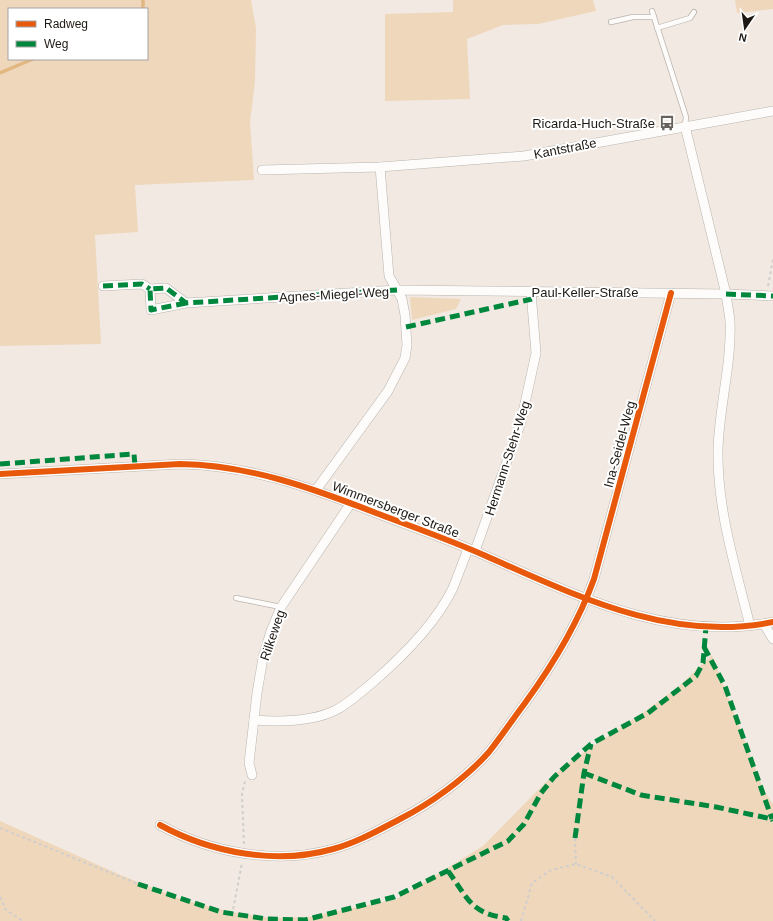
<svg xmlns="http://www.w3.org/2000/svg" width="773" height="921" font-family="Arial,sans-serif">
  <style>
    .green { fill: #efd7bc; fill-rule: evenodd }
    .lines { fill: none; stroke-linecap: round; stroke-linejoin: round }
    .stream { stroke: #e2b781; stroke-width: 3.5 }
    .service-casing { stroke: #b9b4ad; stroke-width: 6 }
    .minor-casing { stroke: #b9b4ad; stroke-width: 10 }
    .path { stroke: #d0cecc; stroke-width: 2; stroke-dasharray: 3 3; stroke-linecap: butt }
    .service { stroke: #fdfcfb; stroke-width: 4.5 }
    .minor { stroke: #fdfcfb; stroke-width: 9 }
    .quiet { stroke: #00873e; stroke-width: 5; stroke-dasharray: 10 5; stroke-linecap: butt }
    .cycleway-casing { stroke: #fff; stroke-width: 8 }
    .cycleway { stroke: #e8590c; stroke-width: 6 }
    .labels { text-anchor: middle; stroke-width: 4; stroke-linejoin: round; paint-order: stroke }
    .poi-label { font-size: 13px; fill: #1e1914; stroke: #fff; text-anchor: end }
    .street-label { font-size: 13px; fill: #1e1914; stroke: #fff }
  </style>
  <rect width="100%" height="100%" fill="#f2eae2"/>
  <g class="green">
    <path d="M0 0H251L256 28 255 82 250 122 254 180 135 185 138 232 95 235 101 344 0 346ZM9 9H147V59H9Z"/>
    <path d="M453 0H593L596 11 538 24 503 25 467 39 470 99 385 101V14L453 12Z"/>
    <path d="M735 0H773V9L737 13Z"/>
    <path d="M410 297 461 299 456 309 412 320Z"/>
    <path d="M712 655 764 791 773 804V921H0V821L123 876 181 899 231 912 271 918 309 917 397 899 483 846 549 779 571 761 644 712 678 687Z"/>
  </g>
  <g class="lines">
    <g class="stream">
      <path d="M143 0V9"/>
      <path d="M0 73 33 59"/>
    </g>
    <defs>
      <g id="service">
        <path d="M652 11 686 117 685 126"/>
        <path d="M611 22 633 17H654"/>
        <path d="M657 28 690 18 694 12"/>
        <path d="M236 598 281 607"/>
      </g>
      <g id="minor">
        <path d="M685 126 726 294C727 302 729 312 730 321 732 362 719 408 718 450 717 510 736 569 750 626"/>
        <path d="M262 170 380 167 524 156 773 111"/>
        <path d="M103 286 142 284 150 289"/>
        <path d="M186 303 151 310 150 289 166 288 186 303 397 290 726 294 773 296"/>
        <path d="M0 474 180 464C249 465 312 488 376 513 413 527 450 540 486 556 577 596 671 643 773 622"/>
        <path d="M316 490 388 391 405 358 407 345 405 315 402 299 389 276 380 167"/>
        <path d="M475 551 521 422 527 394 536 353 531 292"/>
        <path d="M764 624 773 639"/>
        <path d="M254 720C280 722 312 722 336 710 348 704 361 692 372 683 401 658 436 623 453 588 458 575 463 562 468 549"/>
        <path d="M252 775 249 763 257 693 263 658 271 631 281 607 351 503"/>
        <path d="M160 825C211 853 277 865 333 849 356 843 379 830 400 819 430 804 466 778 489 752 501 737 513 719 525 703 552 666 578 623 594 579L671 293"/>
      </g>
    </defs>
    <use href="#service" class="service-casing"/>
    <use href="#minor" class="minor-casing"/>
    <g class="path">
      <path d="M768 286 773 259"/>
      <path d="M0 828 138 884"/>
      <path d="M575 838 576 864"/>
      <path d="M244 844 242 794 245 781"/>
      <path d="M0 897 6 910 23 921"/>
      <path d="M232 915 242 863"/>
      <path d="M521 921 532 883 551 870 576 864 612 877 655 921"/>
    </g>
    <use href="#service" class="service"/>
    <use href="#minor" class="minor"/>
    <g class="quiet">
      <path d="M103 286 142 284 150 289"/>
      <path d="M726 294 773 296"/>
      <path d="M186 303 151 310 150 289 166 288 186 303 397 290"/>
      <path d="M406 327 532 299"/>
      <path d="M0 464 134 454 135 466"/>
      <path d="M704 647 725 686 772 819"/>
      <path d="M584 773 641 795 716 807 772 819 773 821"/>
      <path d="M575 838 584 773 591 744"/>
      <path d="M448 871C468 898 470 913 506 918L508 921"/>
      <path d="M138 884 221 912 267 919 305 920 394 897 508 841 524 824 541 793 554 777 591 744 648 713 696 676 703 663 706 627"/>
    </g>
    <defs>
      <g id="cycleway">
        <path d="M0 474 180 464C249 465 312 488 376 513 413 527 450 540 486 556 577 596 671 643 773 622"/>
        <path d="M160 825C211 853 277 865 333 849 356 843 379 830 400 819 430 804 466 778 489 752 501 737 513 719 525 703 552 666 578 623 594 579L671 293"/>
      </g>
    </defs>
    <use href="#cycleway" class="cycleway-casing"/>
    <use href="#cycleway" class="cycleway"/>
  </g>
  <defs>
    <symbol id="bus-bare" viewBox="-9 -9 18 18"><path d="M-5-6H5V4H4V6H2V4H-2V6H-4V4H-5ZM-3.5-4V0h7V-4ZM-3.5 1.2v1.5H-2V1.2ZM2 1.2v1.5H3.5V1.2Z" fill="#68625c" stroke="#fff" stroke-width="2.5" paint-order="stroke"/></symbol>
  </defs>
  <g fill-rule="evenodd">
    <use href="#bus-bare" x="656" y="112" width="22" height="22"/>
  </g>
  <g class="labels">
    <g class="poi-label">
      <text x="655" y="128">Ricarda-Huch-Straße</text>
    </g>
    <g class="street-label">
      <text transform="translate(565 148) rotate(-11)" y="5">Kantstraße</text>
      <text x="585" y="297">Paul-Keller-Straße</text>
      <text transform="translate(334 294) rotate(-3)" y="5">Agnes-Miegel-Weg</text>
      <text transform="translate(619 444) rotate(-75)" y="5">Ina-Seidel-Weg</text>
      <text transform="translate(507 458) rotate(-72)" y="5">Hermann-Stehr-Weg</text>
      <text transform="translate(396 509) rotate(21)" y="5">Wimmersberger Straße</text>
      <text transform="translate(272 635) rotate(-71)" y="5">Rilkeweg</text>
    </g>
  </g>
  <rect x="8" y="8" width="140" height="52" fill="#ffffff" stroke="#a5a3a1"/>
  <rect x="16" y="21" width="20" height="6" fill="#e8590c" stroke="#a5a3a1"/>
  <text x="44" y="28" font-size="12" fill="#1e1914">Radweg</text>
  <rect x="16" y="41" width="20" height="6" fill="#00873e" stroke="#a5a3a1"/>
  <text x="44" y="48" font-size="12" fill="#1e1914">Weg</text>
  <g transform="translate(745 28) rotate(193)" stroke="#ffffff" stroke-width="3" paint-order="stroke">
  <path d="M0-3L7 15L0 10L-7 15Z" fill="#1e1914"/>
  <text y="-6" font-size="11" font-weight="bold" text-anchor="middle" fill="#1e1914">N</text>
  </g>
</svg>
